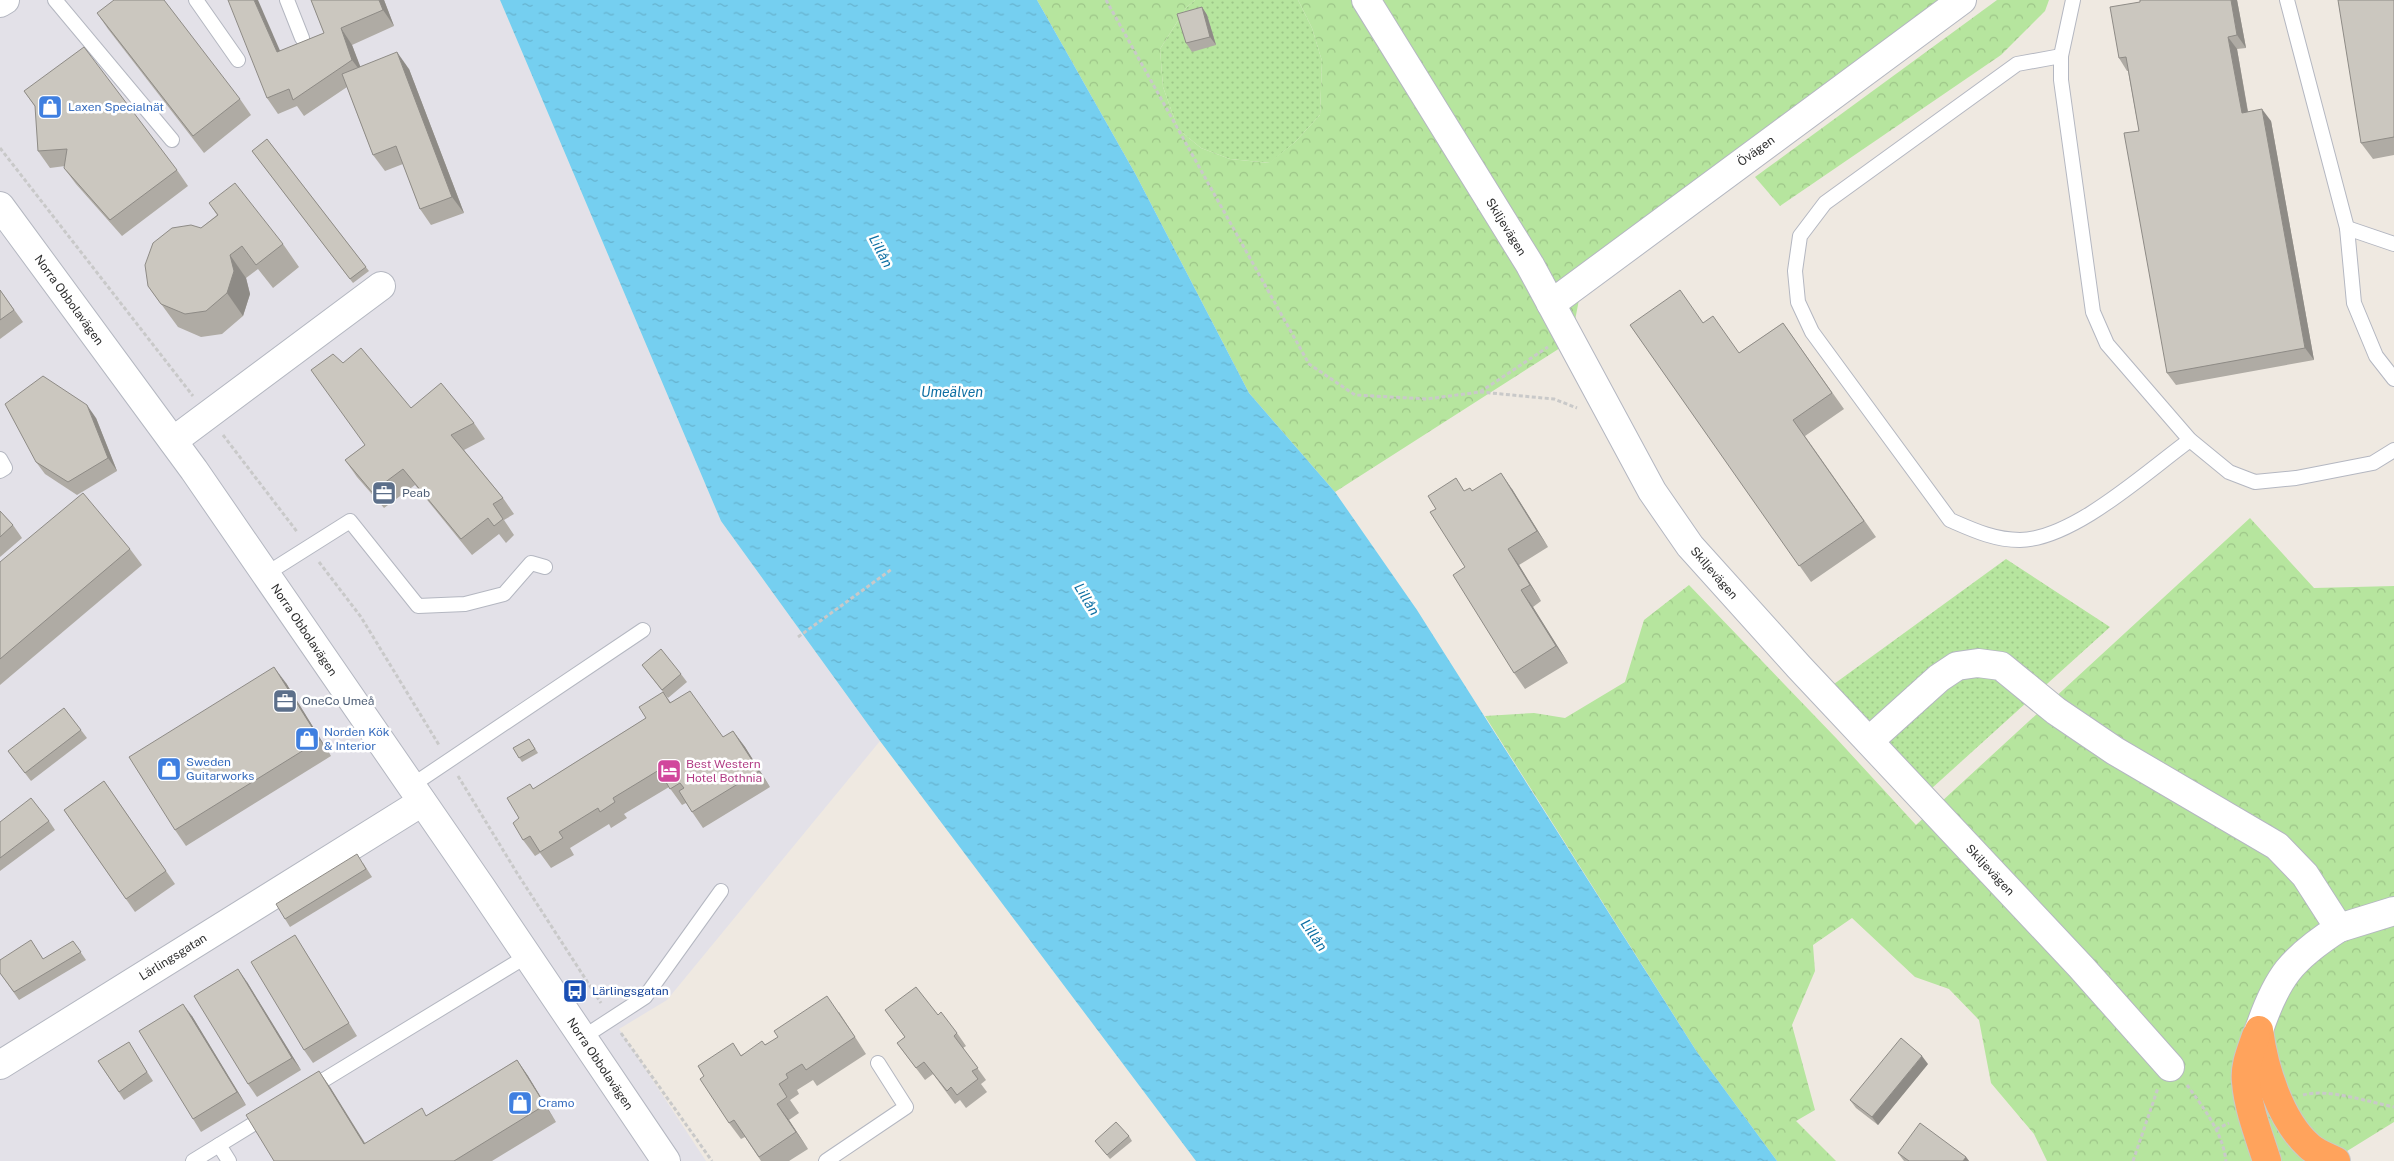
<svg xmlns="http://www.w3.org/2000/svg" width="2394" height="1161" font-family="'Public Sans',sans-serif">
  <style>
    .industrial { fill: #e3e1e8 }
    .grass { fill: url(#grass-dots) }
    .forest { fill: url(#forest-crowns) }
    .water { fill: url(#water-ripples) }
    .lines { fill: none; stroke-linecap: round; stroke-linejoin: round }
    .lane-casing { stroke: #b4b7c1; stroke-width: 16 }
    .street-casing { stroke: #b4b7c1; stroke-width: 30 }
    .secondary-casing { stroke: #b4b7c1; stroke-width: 30 }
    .highway-casing { stroke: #c9c9c9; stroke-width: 30 }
    .path { stroke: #c9c9c9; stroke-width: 3; stroke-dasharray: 4 2.5; stroke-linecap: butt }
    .lane { stroke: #fff; stroke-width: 14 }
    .street { stroke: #fff; stroke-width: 28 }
    .secondary { stroke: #fff; stroke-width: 28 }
    .highway { stroke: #ffa35c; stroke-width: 28 }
    .wall { fill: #afaba4 }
    .shaded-wall { fill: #8e8b86 }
    .building { fill: #cbc7bf; stroke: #8e8b86 }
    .labels { text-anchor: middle; stroke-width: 5; stroke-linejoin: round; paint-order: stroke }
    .shop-label { font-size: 12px; fill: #366cbe; stroke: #fff; text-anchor: start }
    .street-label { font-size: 12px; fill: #2e2e2e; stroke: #fff }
    .service-label { font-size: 12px; fill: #4e5e75; stroke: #fff; text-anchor: start }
    .hotel-label { font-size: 12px; fill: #b23c85; stroke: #fff; text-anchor: start }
    .transit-label { font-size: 12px; fill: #164399; stroke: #fff; text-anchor: start }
    .water-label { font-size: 14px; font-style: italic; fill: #0d6fa3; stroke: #fff }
  </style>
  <defs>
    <pattern id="grass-dots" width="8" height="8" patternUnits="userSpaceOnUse" patternTransform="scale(1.25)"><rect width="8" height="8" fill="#b6e59e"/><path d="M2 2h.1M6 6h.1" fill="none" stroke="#9dc588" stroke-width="1.8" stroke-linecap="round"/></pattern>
    <pattern id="forest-crowns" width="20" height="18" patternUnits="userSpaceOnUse" patternTransform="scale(1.25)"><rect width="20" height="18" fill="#b6e59e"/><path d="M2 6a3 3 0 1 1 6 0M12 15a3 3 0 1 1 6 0" fill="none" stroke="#9dc588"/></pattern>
    <pattern id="water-ripples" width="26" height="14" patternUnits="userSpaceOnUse" patternTransform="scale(1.25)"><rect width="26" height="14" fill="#75cff0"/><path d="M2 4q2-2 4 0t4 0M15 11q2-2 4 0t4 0" fill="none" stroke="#66b2ce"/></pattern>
  </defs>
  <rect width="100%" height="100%" fill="#efe9e1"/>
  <path class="industrial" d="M0 0H500L721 521 880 741 667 1000 619 1029 706 1161H0Z"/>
  <g class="grass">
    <path d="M1195 0H1298L1312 28 1322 61 1320 115 1295 142 1270 163 1230 159 1201 148 1178 129 1163 87 1160 49 1186 8Z"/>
    <path d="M2006 559 2110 627 1931 789 1834 684Z"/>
  </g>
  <g class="forest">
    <path d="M1037 0H1195L1186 8 1160 49 1163 87 1178 129 1201 148 1230 159 1269 163 1295 142 1320 115 1322 61 1312 28 1298 0H1962L1583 279 1571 341 1335 492 1249 393 1136 175Z"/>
    <path d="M1997 0H2049L2045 11 2001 55 1780 206 1755 177Z"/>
    <path d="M2250 518 2314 588 2394 586V1122L2331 1161H2047L2034 1134 1991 1083 1979 1020 1949 989 1915 977 1852 918 1813 945 1815 971 1792 1025 1815 1110 1796 1121 1836 1161H1777L1697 1052 1485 716 1534 713 1565 718 1625 682 1644 620 1689 585 1836 738 1916 825Z"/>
  </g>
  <path class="water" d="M500 0H1037L1136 175 1249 393 1335 492 1417 610 1697 1052 1777 1161H1196L880 741 721 521Z"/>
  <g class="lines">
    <defs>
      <g id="lane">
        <path d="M55 0 172 140"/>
        <path d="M196 0 238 60"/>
        <path d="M287 0 302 38"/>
        <path d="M2073 0 2061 56V80L2093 312 2107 344 2190 440 2229 472 2255 482 2296 478 2373 463 2394 450"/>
        <path d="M2287 0 2347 228 2354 303 2376 356 2394 379"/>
        <path d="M2061 56 2017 64 1825 203 1800 236 1795 271 1798 302 1812 332 1950 520C1973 530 1994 540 2020 540 2074 539 2146 472 2190 440"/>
        <path d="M2347 228 2394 244"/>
        <path d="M0 459 5 468 0 471"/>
        <path d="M266 574 350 521 418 606 465 604 504 594 531 563 545 567"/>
        <path d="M411 786 643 630"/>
        <path d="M582 1038 645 997 721 891"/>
        <path d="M309 1089 527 956"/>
        <path d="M193 1161 219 1145"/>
        <path d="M229 1161 219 1145 268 1115"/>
        <path d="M826 1161 906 1107 878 1063"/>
      </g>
      <g id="street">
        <path d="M1366 0 1530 265 1652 491 1690 546 1799 667 2081 967 2170 1067"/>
        <path d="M0 3 5 0"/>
        <path d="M1551 304 1962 0"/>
        <path d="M173 441 381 286"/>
        <path d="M1869 741 1939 678 1957 666 1978 663 2001 666 2056 711 2115 751 2277 846 2305 875 2339 928C2291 959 2277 977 2259 1030"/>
        <path d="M2339 928 2394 911"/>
        <path d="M0 1065 422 802"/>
      </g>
      <path id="secondary" d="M0 206 194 470 481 887 666 1161"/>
      <g id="highway">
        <path d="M2259 1030C2264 1068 2280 1120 2309 1146 2316 1153 2328 1157 2336 1161"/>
        <path d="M2256 1036C2251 1051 2244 1066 2246 1082 2248 1108 2259 1136 2267 1161"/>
      </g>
    </defs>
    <use href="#lane" class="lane-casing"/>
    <use href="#street" class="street-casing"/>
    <use href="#secondary" class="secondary-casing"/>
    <use href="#highway" class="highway-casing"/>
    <g class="path">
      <path d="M1106 0 1309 364 1355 395 1427 399 1480 392 1548 347"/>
      <path d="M0 148 193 396"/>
      <path d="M1480 392 1554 399 1577 408"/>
      <path d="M223 435 298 533"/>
      <path d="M319 562 361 617 439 745"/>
      <path d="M798 637 892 569"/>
      <path d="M458 776 517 873 601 1003"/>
      <path d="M621 1033 712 1161"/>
      <path d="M2187 1085C2203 1107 2223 1133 2226 1161"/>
      <path d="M2303 1095C2327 1088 2369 1102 2394 1107"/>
      <path d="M2216 1129 2229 1123"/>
      <path d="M2133 1161 2158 1088"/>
    </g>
    <use href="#lane" class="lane"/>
    <use href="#street" class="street"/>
    <use href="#secondary" class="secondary"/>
    <use href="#highway" class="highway"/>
  </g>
  <g class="wall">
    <path d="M311 0H384L394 26 352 45 360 67 409 69 464 213 431 225 420 209 403 164 385 171 373 155 347 87 304 116 297 106 278 114 267 98 280 51 324 33Z"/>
    <path d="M2237 0 2246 48 2237 49 2248 111 2271 121 2314 360 2176 385 2167 373 2139 131 2128 71H2127L2119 58 2140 2Z"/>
    <path d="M2394 0V155L2373 159 2361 143Z"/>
    <path d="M1202 7 1207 15 1216 45 1192 52 1186 43Z"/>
    <path d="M97 13 240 99 251 115 204 153 108 29Z"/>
    <path d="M24 91 177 170 188 186 122 236 76 184 64 168 65 166 50 168 38 151 36 108Z"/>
    <path d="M267 139 369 271 353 283 252 151Z"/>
    <path d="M209 203 283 244 299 267 273 288 258 269 246 278 250 294 243 316 222 334 201 337 178 327 148 286 201 228 217 215Z"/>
    <path d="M0 290 23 322 0 339Z"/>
    <path d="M1783 323 1844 409 1805 436 1876 537 1811 582 1630 325 1739 353Z"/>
    <path d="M343 363 411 408 474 423 485 439 464 450 503 498 514 514 504 520 514 535 506 543 499 534 472 555 415 485 384 508 357 477 345 460 365 445Z"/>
    <path d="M96 418 117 471 77 495 45 474 36 462Z"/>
    <path d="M1512 489 1548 547 1519 565 1541 601 1533 607 1568 663 1525 689 1514 673 1465 567V491Z"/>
    <path d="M0 511 13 525 22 538 0 557Z"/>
    <path d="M130 549 142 565 0 685V562Z"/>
    <path d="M642 665 681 674 687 682 668 698 664 693 671 703 723 737 733 731 745 747 770 787 703 828 686 803 682 805 669 787 624 814 627 818 611 828 609 824 570 848 574 855 551 868 540 853 535 856 523 840 519 818 533 789 646 718 663 692Z"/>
    <path d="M286 683 331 756 186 846 175 830Z"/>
    <path d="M81 730 87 738 31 781 8 751Z"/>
    <path d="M529 739 538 753 522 762 513 748Z"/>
    <path d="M104 781 175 884 135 912 64 810Z"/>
    <path d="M49 821 55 830 0 871V822Z"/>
    <path d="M363 863 372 877 290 927 285 919Z"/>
    <path d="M73 941 86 960 19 1000 0 973 44 959Z"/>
    <path d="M303 948 357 1036 313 1063 304 1050Z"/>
    <path d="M247 982 301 1070 257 1097 248 1084Z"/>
    <path d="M885 1010 938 1015 957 1033 966 1046 963 1048 986 1080 981 1084 987 1092 966 1108 960 1100 955 1104 933 1074 925 1080 897 1043 905 1037Z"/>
    <path d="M839 1012 866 1054 817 1086 813 1080 797 1090 799 1094 790 1100 799 1113 789 1120 808 1149 789 1161H761L745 1137 741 1139 729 1123 741 1055Z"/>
    <path d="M192 1016 246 1105 201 1132 193 1119Z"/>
    <path d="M134 1051 153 1081 124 1100 98 1061Z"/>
    <path d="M517 1060 528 1076 556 1122 492 1161H274L330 1087 365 1143 427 1115Z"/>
    <path d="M1928 1064 1878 1125 1856 1108 1850 1100Z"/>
    <path d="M1129 1136 1132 1141 1110 1159 1095 1141Z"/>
    <path d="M1898 1153 1966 1157 1969 1161H1904Z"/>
  </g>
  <g class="shaded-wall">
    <path d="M254 0H258L288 69 277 52Z"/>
    <path d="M379 0H384L394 26 383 10Z"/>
    <path d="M2231 0H2237L2246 48 2237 35Z"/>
    <path d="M1202 7 1207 15 1216 45 1210 37Z"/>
    <path d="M341 28 352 45 364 76 352 60Z"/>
    <path d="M2228 37 2237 49 2250 125 2242 113Z"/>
    <path d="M397 52 409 69 464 213 452 197Z"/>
    <path d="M2262 109 2271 121 2314 360 2305 348Z"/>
    <path d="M230 255 246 278 250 294 243 316 227 293Z"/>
    <path d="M87 405 96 418 117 471 108 458Z"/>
    <path d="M1501 473 1512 489 1548 547 1537 531Z"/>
    <path d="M1508 549 1519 565 1541 601 1530 585Z"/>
    <path d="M1521 590 1533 607 1568 663 1556 646Z"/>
    <path d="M274 667 286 683 331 756 320 740Z"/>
    <path d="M733 731 745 747 770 787 759 771Z"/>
    <path d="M238 969 247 982 301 1070 292 1058Z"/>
    <path d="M183 1004 192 1016 246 1105 237 1092Z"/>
    <path d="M1922 1056 1928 1064 1878 1125 1872 1117Z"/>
    <path d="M517 1060 528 1076 556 1122 545 1105Z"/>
    <path d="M319 1071 330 1087 375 1160 364 1144Z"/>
    <path d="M777 1104 789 1120 808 1149 796 1132Z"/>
    <path d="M1966 1157 1969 1161H1963Z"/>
  </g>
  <g class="building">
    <path d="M114 0H164L240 99 193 136 97 13Z"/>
    <path d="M228 0H254L277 52 324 33 311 0H379L383 10 341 28 352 60 293 100 289 89 267 98Z"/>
    <path d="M2140 0H2231L2237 35 2228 37 2242 113 2262 109 2305 348 2167 373 2124 133 2139 131 2126 57 2119 58 2110 7 2140 2Z"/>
    <path d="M2338 0H2394V137L2361 143Z"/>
    <path d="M1202 7 1210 37 1186 43 1177 14Z"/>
    <path d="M84 47 177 170 110 220 64 168 67 149 38 151 35 106 24 91Z"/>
    <path d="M397 52 452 197 420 209 396 146 373 155 342 74Z"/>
    <path d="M267 139 366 267 350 279 252 151Z"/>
    <path d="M235 183 283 244 256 265 242 246 230 255 234 271 227 293 206 311 185 314 161 304 148 286 145 265 153 243 172 228 191 225 201 228 218 215 209 203Z"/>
    <path d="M0 290 14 310 0 320Z"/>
    <path d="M1680 290 1703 323 1713 316 1739 353 1783 323 1832 393 1793 420 1864 521 1799 566 1630 325Z"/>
    <path d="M361 348 411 408 441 383 474 423 451 435 503 498 493 504 503 519 494 526 488 518 461 539 403 469 372 492 345 460 365 445 311 370 333 354 343 363Z"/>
    <path d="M43 376 87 405 108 458 68 482 36 462 5 404Z"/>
    <path d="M1501 473 1537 531 1508 549 1530 585 1521 590 1556 646 1514 673 1453 575 1465 567 1430 512 1436 509 1428 496 1456 478 1464 491 1470 488 1472 491Z"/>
    <path d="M83 493 130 549 0 659V562Z"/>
    <path d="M0 511 13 525 0 537Z"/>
    <path d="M661 649 681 674 662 690 642 665Z"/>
    <path d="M274 667 320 740 175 830 129 757Z"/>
    <path d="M690 691 723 737 733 731 759 771 692 812 679 791 684 788 680 783 670 789 659 770 613 798 615 802 600 812 598 808 559 832 563 838 540 852 530 836 523 840 513 823 519 818 507 798 530 784 533 789 646 718 639 707 663 692 670 703Z"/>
    <path d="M64 708 81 730 25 773 8 751Z"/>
    <path d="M529 739 535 749 519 758 513 748Z"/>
    <path d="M104 781 166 871 126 899 64 810Z"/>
    <path d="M31 798 49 821 0 858V822Z"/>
    <path d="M357 854 366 869 285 919 276 904Z"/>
    <path d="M295 935 349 1023 304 1050 251 962Z"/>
    <path d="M31 940 43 959 73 941 81 952 14 992 0 973V960Z"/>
    <path d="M238 969 292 1058 248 1084 194 996Z"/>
    <path d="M916 987 938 1015 941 1012 957 1033 954 1036 978 1068 972 1071 978 1079 957 1095 951 1087 947 1091 924 1062 916 1068 897 1043 905 1037 885 1010Z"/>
    <path d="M827 996 855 1037 806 1070 802 1064 786 1074 788 1078 779 1084 787 1097 777 1104 796 1132 759 1157 734 1120 729 1123 700 1079 704 1076 698 1066 733 1043 741 1056 762 1041 765 1045 778 1037 774 1031Z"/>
    <path d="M183 1004 237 1092 193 1119 139 1031Z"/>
    <path d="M1901 1038 1922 1056 1872 1117 1850 1100Z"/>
    <path d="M129 1042 147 1072 119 1092 98 1061Z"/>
    <path d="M517 1060 545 1105 454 1161H274L246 1115 319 1071 364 1144 422 1108 426 1116Z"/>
    <path d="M1116 1122 1129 1136 1107 1155 1095 1141Z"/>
    <path d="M1920 1123 1966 1157 1963 1161H1909L1898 1153Z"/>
  </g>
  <defs>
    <symbol id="shop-square" viewBox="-11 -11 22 22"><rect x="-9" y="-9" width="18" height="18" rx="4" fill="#3f7fe0" stroke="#fff"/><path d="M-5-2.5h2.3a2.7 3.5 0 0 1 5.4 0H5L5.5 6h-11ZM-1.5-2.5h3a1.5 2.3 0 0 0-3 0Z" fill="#fff"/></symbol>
    <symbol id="office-square" viewBox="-11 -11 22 22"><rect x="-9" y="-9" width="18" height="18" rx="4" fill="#5c6f8a" stroke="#fff"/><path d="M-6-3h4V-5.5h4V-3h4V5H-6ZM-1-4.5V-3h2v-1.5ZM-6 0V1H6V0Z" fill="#fff"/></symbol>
    <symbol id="hotel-square" viewBox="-11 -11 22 22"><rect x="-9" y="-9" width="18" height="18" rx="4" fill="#d1479c" stroke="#fff"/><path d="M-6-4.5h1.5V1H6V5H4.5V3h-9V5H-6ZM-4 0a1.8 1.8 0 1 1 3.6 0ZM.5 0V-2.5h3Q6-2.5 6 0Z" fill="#fff"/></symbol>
    <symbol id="bus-square" viewBox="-11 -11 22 22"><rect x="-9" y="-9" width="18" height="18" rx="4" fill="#1a4fb4" stroke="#fff"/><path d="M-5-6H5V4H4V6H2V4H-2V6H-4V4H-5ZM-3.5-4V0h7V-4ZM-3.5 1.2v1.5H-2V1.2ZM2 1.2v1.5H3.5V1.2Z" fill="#fff"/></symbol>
  </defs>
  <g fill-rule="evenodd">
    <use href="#shop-square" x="36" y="93" width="28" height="28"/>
    <use href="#office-square" x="370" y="479" width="28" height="28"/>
    <use href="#office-square" x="271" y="687" width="28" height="28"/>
    <use href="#shop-square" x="293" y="725" width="28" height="28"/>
    <use href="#shop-square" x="155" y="755" width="28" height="28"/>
    <use href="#hotel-square" x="655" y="757" width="28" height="28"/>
    <use href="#bus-square" x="561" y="977" width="28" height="28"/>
    <use href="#shop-square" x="506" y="1089" width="28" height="28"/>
  </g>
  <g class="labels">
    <g class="shop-label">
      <text x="68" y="111">Laxen Specialnät</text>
      <text x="324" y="736">Norden Kök<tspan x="324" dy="14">&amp; Interior</tspan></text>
      <text x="186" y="766">Sweden<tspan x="186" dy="14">Guitarworks</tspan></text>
      <text x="538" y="1107">Cramo</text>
    </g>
    <g class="street-label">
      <text transform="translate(1756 151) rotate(-36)" y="4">Övägen</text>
      <text transform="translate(1506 227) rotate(58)" y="4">Skiljevägen</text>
      <text transform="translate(69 300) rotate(54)" y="4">Norra Obbolavägen</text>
      <text transform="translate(1714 573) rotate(49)" y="4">Skiljevägen</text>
      <text transform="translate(304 630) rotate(56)" y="4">Norra Obbolavägen</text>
      <text transform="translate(1990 870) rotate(47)" y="4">Skiljevägen</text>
      <text transform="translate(173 957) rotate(-32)" y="4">Lärlingsgatan</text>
      <text transform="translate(600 1064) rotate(56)" y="4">Norra Obbolavägen</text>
    </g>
    <g class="service-label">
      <text x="402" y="497">Peab</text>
      <text x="302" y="705">OneCo Umeå</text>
    </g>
    <g class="hotel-label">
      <text x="686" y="768">Best Western<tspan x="686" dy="14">Hotel Bothnia</tspan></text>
    </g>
    <g class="transit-label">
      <text x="592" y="995">Lärlingsgatan</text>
    </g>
    <g class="water-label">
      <text transform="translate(881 251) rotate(62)" y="5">Lillån</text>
      <text x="952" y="397">Umeälven</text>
      <text transform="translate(1087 599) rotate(59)" y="5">Lillån</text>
      <text transform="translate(1314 935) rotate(55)" y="5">Lillån</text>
    </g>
  </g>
</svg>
